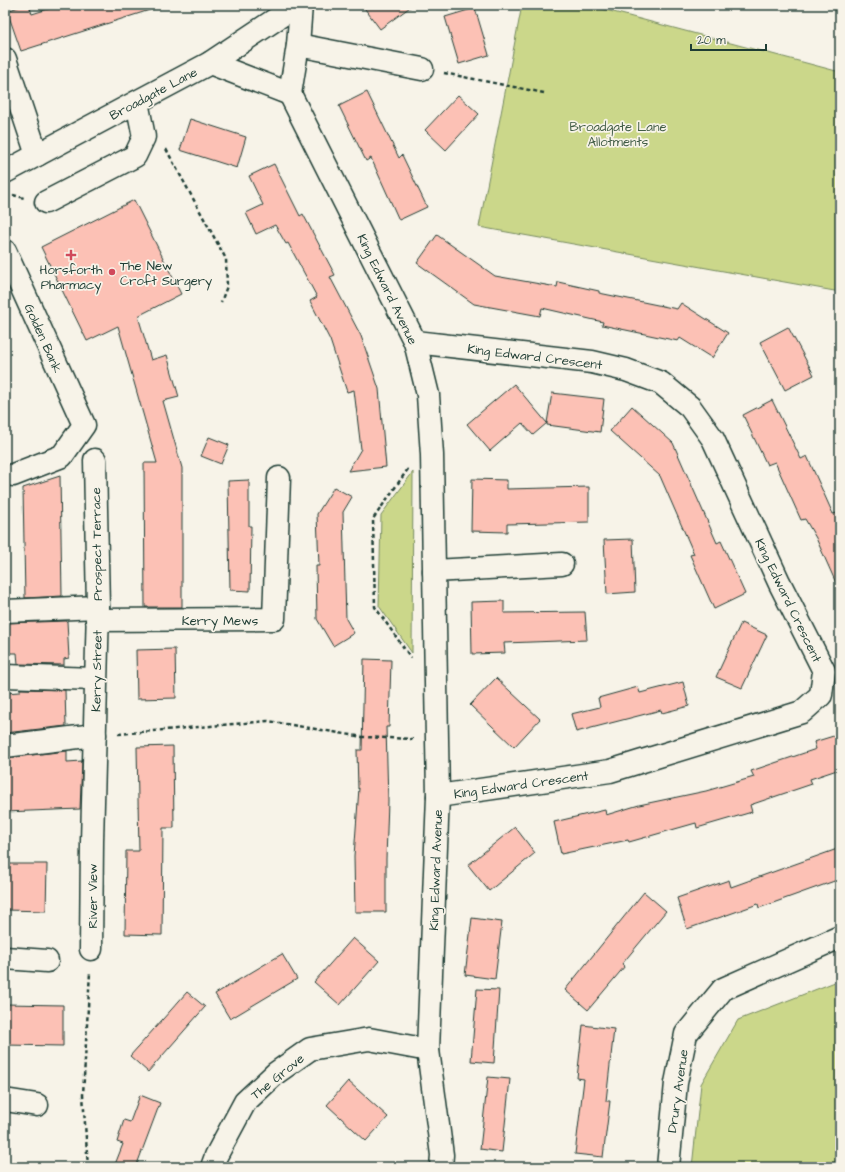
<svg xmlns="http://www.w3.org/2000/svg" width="845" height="1172" font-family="'Architects Daughter',sans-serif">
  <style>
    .green { fill: #cbd78a; stroke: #758a5f }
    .building { fill: #fcc1b5; stroke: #1f3d34 }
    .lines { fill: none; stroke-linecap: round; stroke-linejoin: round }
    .minor-casing { stroke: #1f3d34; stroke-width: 25 }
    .path { stroke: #1f3d34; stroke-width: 2.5; stroke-dasharray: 4 3; stroke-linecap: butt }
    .minor { stroke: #f7f3e8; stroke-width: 22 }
    .poi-dot { fill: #d1495b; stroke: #f7f3e8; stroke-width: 1.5 }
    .labels { text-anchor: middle; stroke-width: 3.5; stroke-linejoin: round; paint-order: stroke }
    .street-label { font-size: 13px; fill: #1f3d34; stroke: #f7f3e8 }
    .park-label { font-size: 13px; fill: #415c45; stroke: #f7f3e8 }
    .poi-label { font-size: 13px; fill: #1f3d34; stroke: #f7f3e8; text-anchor: start }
  </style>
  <rect width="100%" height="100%" fill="#f7f3e8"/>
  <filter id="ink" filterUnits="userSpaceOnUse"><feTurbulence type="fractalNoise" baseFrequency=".025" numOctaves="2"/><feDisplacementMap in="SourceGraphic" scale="8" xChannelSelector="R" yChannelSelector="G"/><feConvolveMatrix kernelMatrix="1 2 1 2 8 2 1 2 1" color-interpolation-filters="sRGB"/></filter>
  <g filter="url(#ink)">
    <g class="green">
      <path d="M522 5H587L840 72V292L479 227Z"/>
      <path d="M413 472 412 653 379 606 381 515Z"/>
      <path d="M840 980V1167H692L701 1084 738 1020Z"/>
    </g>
    <g class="building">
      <path d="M24 5H29L32 14 61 5H156V8L21 51 7 11Z"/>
      <path d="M362 5H413L380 29Z"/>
      <path d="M475 8 489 55 459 64 445 17Z"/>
      <path d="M367 92 399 158 402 155 427 207 399 220 371 158 366 161 339 106Z"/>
      <path d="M458 95 479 114 446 150 425 130Z"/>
      <path d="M190 119 246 137 237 168 180 150Z"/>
      <path d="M274 164 300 216 303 214 335 275 330 277 361 336 379 389 386 467 348 471 361 449 354 390 347 392 330 340 310 301 317 297 288 243 286 244 275 225 256 234 246 213 263 205 249 176Z"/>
      <path d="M134 200 181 294 138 316 151 360 167 355 179 397 163 401 182 468V607H145L144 463H157L118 326 87 341 41 247Z"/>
      <path d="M437 235 495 276 557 287 558 282 599 291V293L677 309 681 303 728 333 712 358 680 338 678 341 602 325 603 322 542 308 540 316 474 304 417 263Z"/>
      <path d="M788 327 814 375 785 390 760 342Z"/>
      <path d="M514 384 547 423 552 393 604 399 600 432 547 425V423L533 435 522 423 490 451 467 424Z"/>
      <path d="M772 400 801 459 807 456 833 514 840 512V592L816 538 805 519 801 520 775 462 767 465 743 415Z"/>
      <path d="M632 406 673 443 717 543 721 541 745 594 714 609 690 555 694 554 660 476 610 431Z"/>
      <path d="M209 437 229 445 221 464 201 456Z"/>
      <path d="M60 476 62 596 25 598 23 488Z"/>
      <path d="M472 479 507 480V489L589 487V522L507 524V532L471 531Z"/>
      <path d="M249 480V526H251L250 591 230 590 228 481Z"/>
      <path d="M334 487 352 497 343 512 346 619 354 633 333 646 317 619 316 566H319L317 514Z"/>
      <path d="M633 539 635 592 607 594 604 540Z"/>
      <path d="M504 601V613L585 612 587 640 504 643 505 653 472 654 471 602Z"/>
      <path d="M67 621 69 658 64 659V665L18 664 17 653H5V623Z"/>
      <path d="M741 623 767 635 742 688 716 677Z"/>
      <path d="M175 649 176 698 137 699 136 650Z"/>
      <path d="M364 659 391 660 389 727H386L388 801 386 859V912H355L354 856 359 788 358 789 357 750H362Z"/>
      <path d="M496 678 540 719 514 747 470 705Z"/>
      <path d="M683 682 689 706 662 713 661 710 576 732 571 714 600 707 598 698 638 687 640 693Z"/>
      <path d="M20 689 65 690 66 726 5 733V693L20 692Z"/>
      <path d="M840 734V769L810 779 812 784 750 805 752 812 697 828 696 823 629 842 628 840 561 854 554 822 605 810 606 815 639 805 706 791 754 777 751 771 816 749 814 742Z"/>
      <path d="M173 746 174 828H163L162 935 125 934 126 851H139L137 747Z"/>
      <path d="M67 751V762L82 761 80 809 5 812V758Z"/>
      <path d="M515 827 535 853 489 891 468 865Z"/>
      <path d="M840 848V879L759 908 758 904 687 929 677 898 729 880 731 887Z"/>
      <path d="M5 864H47L46 911 5 910Z"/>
      <path d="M644 892 666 911 622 964 625 966 588 1010 565 990Z"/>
      <path d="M472 918 502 922 495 979 465 975Z"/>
      <path d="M353 938 379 961 340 1005 314 982Z"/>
      <path d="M282 954 297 979 230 1019 215 994Z"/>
      <path d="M477 989 499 990 494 1063 471 1061Z"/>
      <path d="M187 992 205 1007 148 1072 130 1056Z"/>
      <path d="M5 1004 63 1005V1046L5 1045Z"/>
      <path d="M583 1025 614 1029 606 1101H610L603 1157 575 1154 584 1079 577 1078Z"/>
      <path d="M488 1077 510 1079 502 1152 480 1149Z"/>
      <path d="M348 1081 388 1117 366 1141 327 1105Z"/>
      <path d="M140 1095 160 1103 136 1167H114L123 1144 117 1142 124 1120 130 1122Z"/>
    </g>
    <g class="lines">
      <defs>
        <g id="minor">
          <path d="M301 5 298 45 290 94 415 342 428 395 432 455 438 796 428 1050 442 1155 441 1167"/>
          <path d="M298 45 422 69"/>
          <path d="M5 59 37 155"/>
          <path d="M210 63 290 94"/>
          <path d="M5 172 210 63 297 5"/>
          <path d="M46 202 135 156 144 137 137 102"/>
          <path d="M5 251 84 425 62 456 13 475"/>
          <path d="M415 342 592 362 626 370 661 383 690 407 713 439 779 582 824 671 821 695 802 712 610 771 438 796"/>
          <path d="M434 571 562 564"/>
          <path d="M5 611 98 607"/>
          <path d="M97 620 274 619 279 478"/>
          <path d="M5 676 95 679"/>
          <path d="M5 746 95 735"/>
          <path d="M91 949 92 842 98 607 95 460"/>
          <path d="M5 958 47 961"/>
          <path d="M5 1100 37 1105"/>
          <path d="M212 1167 216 1156 245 1102 276 1073 310 1049 369 1039 428 1050"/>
          <path d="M668 1167 676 1083 686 1034 723 989 840 937"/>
        </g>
      </defs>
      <use href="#minor" class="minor-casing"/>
      <g class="path">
        <path d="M444 73 544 93"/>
        <path d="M166 149 226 259 227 286 221 302"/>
        <path d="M13 195 24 198"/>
        <path d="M408 469 373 519 375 607 411 658"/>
        <path d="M118 734 268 721 363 737 413 739"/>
        <path d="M88 1167 83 1095 90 972"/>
      </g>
      <use href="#minor" class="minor"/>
    </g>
  </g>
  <g class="poi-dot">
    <path d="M69 249h4v4h4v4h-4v4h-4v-4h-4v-4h4z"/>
    <circle cx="112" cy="272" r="4"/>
  </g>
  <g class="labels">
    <g class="street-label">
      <text transform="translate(153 93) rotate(-28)" y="5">Broadgate Lane</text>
      <text transform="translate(388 289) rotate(64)" y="5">King Edward Avenue</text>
      <text transform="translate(44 338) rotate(66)" y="5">Golden Bank</text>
      <text transform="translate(535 356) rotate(7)" y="5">King Edward Crescent</text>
      <text transform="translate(96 544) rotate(-91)" y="5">Prospect Terrace</text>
      <text transform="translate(789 600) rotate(64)" y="5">King Edward Crescent</text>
      <text x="220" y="625">Kerry Mews</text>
      <text transform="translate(96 671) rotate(-89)" y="5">Kerry Street</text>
      <text transform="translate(521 784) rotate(-8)" y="5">King Edward Crescent</text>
      <text transform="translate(435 870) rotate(-88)" y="5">King Edward Avenue</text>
      <text transform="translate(92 896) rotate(-90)" y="5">River View</text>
      <text transform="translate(277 1076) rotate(-39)" y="5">The Grove</text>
      <text transform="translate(677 1091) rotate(-82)" y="5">Drury Avenue</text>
    </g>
    <g class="park-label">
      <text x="618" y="131">Broadgate Lane<tspan x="618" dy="15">Allotments</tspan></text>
    </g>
    <g class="poi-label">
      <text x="120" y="270">The New<tspan x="120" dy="15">Croft Surgery</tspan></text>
      <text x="71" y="274" text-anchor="middle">Horsforth<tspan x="71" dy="15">Pharmacy</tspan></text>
    </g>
  </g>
  <rect width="845" height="1172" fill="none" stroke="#f7f3e8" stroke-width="20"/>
  <rect x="10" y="10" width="825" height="1152" fill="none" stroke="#1f3d34" stroke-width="1.5" filter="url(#ink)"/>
  <path d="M691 44v6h75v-6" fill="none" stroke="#1f3d34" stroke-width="2"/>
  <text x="697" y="44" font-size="12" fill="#1f3d34" stroke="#f7f3e8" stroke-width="3" paint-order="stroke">20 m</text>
</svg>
